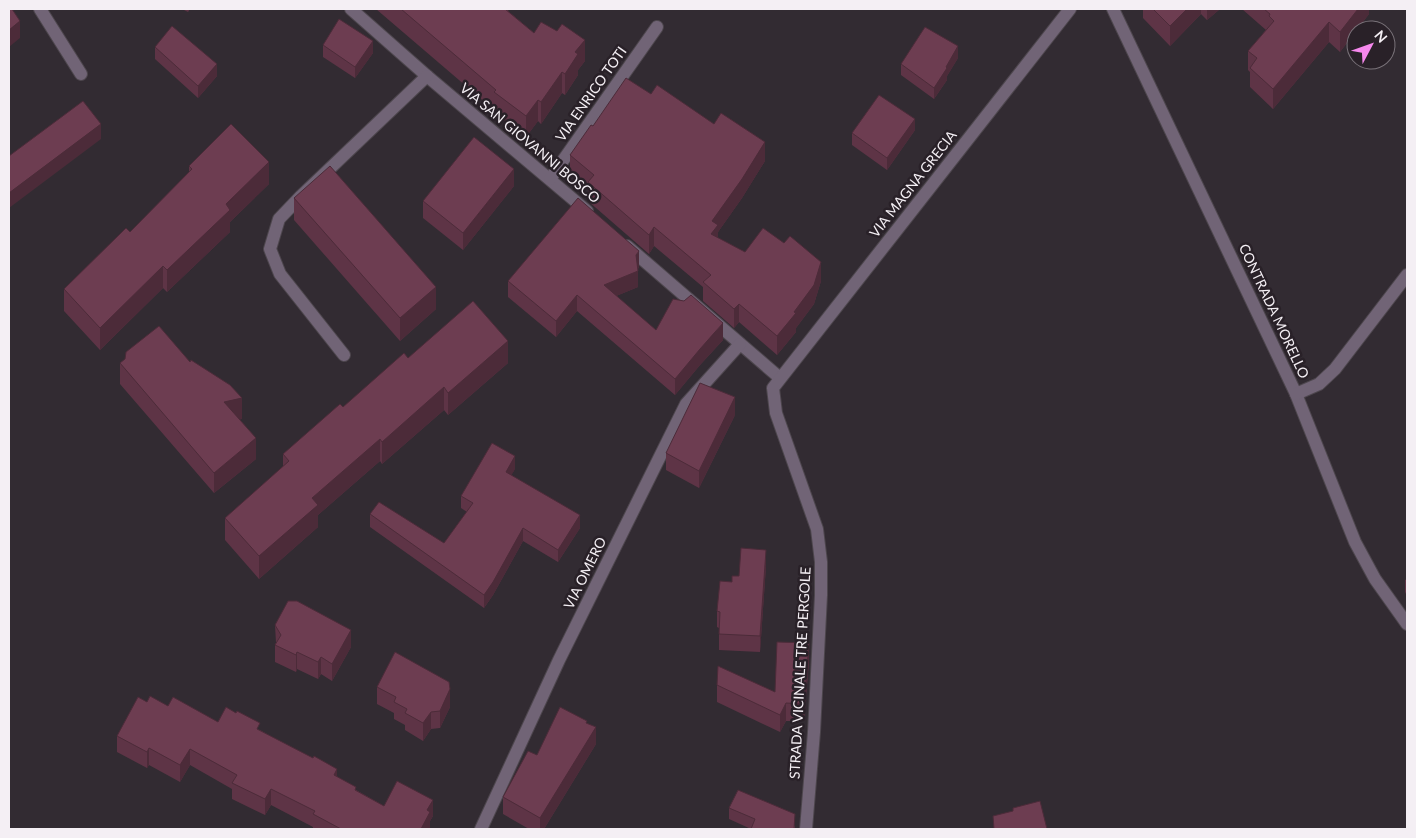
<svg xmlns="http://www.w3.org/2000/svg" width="1416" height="838" font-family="Lato,sans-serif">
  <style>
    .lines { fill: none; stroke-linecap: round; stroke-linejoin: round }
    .street-casing { stroke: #4d464d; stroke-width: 14 }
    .street { stroke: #716476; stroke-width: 12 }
    .wall { fill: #5e3446 }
    .shaded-wall { fill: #4c2b39 }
    .building { fill: #6d3d51; stroke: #4c2b39 }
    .labels { text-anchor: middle; stroke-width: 5; stroke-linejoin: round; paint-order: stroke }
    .street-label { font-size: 14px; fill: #f4eff4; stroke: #292128 }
  </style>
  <rect width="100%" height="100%" fill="#322b32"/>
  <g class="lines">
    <defs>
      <g id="street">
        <path d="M40 9 81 74"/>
        <path d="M351 9 427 76 587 211"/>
        <path d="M1113 9 1296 394 1355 542 1375 579 1407 624"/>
        <path d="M550 179 657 27"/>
        <path d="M627 246 780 378"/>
        <path d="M344 355 280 274 270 249 279 219 301 196 427 76"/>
        <path d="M1296 394 1319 384 1335 369 1407 275"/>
        <path d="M481 829 559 660 686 404 740 344"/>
        <path d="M806 829 814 732 821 595V562L817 529 776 413 773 388 1070 9"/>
      </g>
    </defs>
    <use href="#street" class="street-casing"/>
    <use href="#street" class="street"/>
  </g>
  <g class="wall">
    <path d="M182 9H190L188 12Z"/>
    <path d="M376 9H509L508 11 534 33 585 61 578 70V75L565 95 562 93 541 124 538 121 526 137 494 113V110Z"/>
    <path d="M1143 9H1220L1207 20 1201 14 1170 46 1143 18Z"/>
    <path d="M1242 9H1369V14L1340 52 1329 42 1273 109 1250 87V72L1248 70V51L1266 30Z"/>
    <path d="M323 45 373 53 355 78 323 57Z"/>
    <path d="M155 47 217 76 198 98 155 59Z"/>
    <path d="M958 58 947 76V80L934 99 901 75V64Z"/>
    <path d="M651 94 765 161 742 198 718 232V238L745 252 821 281 814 304 796 328V332L777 355 739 322 734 328 703 301V287L654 246 649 254 588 201V189L570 174V155L593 126Z"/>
    <path d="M915 130 887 170 852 145V133Z"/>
    <path d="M189 166 269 184 230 222V232L167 292 163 288 100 350 64 311V289L130 232 189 173Z"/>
    <path d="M514 186 463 250 423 218V201Z"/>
    <path d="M294 198 436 309 400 341 294 220Z"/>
    <path d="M639 267 638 269V287L616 296 656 330 723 340 700 365 675 395 577 311 556 337 508 297V281Z"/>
    <path d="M408 358 508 363 448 415 444 410 382 464 380 461 318 515V527L259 579 225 540V518L283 467V454L343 407Z"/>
    <path d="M190 362 242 419H240L256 459 214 493 120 384V363Z"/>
    <path d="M735 415 699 488 666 470V453Z"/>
    <path d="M515 469 511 475 580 528 558 562 523 541 493 595 484 608 370 527V514L444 543 467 512 461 508V496Z"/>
    <path d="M766 566 760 652 719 650V628L717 627V611L732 582 739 576Z"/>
    <path d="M1407 579V596L1405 592V580Z"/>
    <path d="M275 625 351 647 332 681 321 674 318 679 297 669 296 672 275 662V645L276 643Z"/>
    <path d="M809 660 804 721H786L780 732 717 702V685L775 692Z"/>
    <path d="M377 687 450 707 440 728 431 729 423 741 405 730V725L394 719V713L377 704Z"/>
    <path d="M147 702 168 706 218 722 260 730 337 777 356 790 384 806 433 816 430 821V828L429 829H313V827L271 805 265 815 232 799V789L190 765 180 782 149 765 147 768 117 752V736Z"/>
    <path d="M587 723 596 744 544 829H529L503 814V797L537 755Z"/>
    <path d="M729 808 795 826V829H751L729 819Z"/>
  </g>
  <g class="shaded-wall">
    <path d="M1187 9H1201V14L1170 46V26Z"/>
    <path d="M1207 9H1220L1207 20Z"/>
    <path d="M1358 9H1369V14L1340 52V32Z"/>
    <path d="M20 21V38L9 47V30Z"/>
    <path d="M1329 22V42L1273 109V89Z"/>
    <path d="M585 40V61L578 70V75L565 95V74L575 52Z"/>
    <path d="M373 41V53L355 78V67Z"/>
    <path d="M958 46V58L947 76V80L934 99V88Z"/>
    <path d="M217 64V76L198 98V86Z"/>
    <path d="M562 72V93L541 124V102Z"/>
    <path d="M538 100V121L526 137V116Z"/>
    <path d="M915 119V130L887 170V158Z"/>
    <path d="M101 124V139L9 208V193Z"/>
    <path d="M765 142V161L742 198 718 232V244L711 234 712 221Z"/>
    <path d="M269 162V184L230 222V232L167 292V270L226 204Z"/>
    <path d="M514 169V186L463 250V233Z"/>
    <path d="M654 227V246L649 254V235Z"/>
    <path d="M639 251V267L636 271V255Z"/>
    <path d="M821 262V281L814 304 796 328V332L777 355V336L794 312Z"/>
    <path d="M163 266V288L100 350V328Z"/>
    <path d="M638 271V287L604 301V285Z"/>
    <path d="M436 287V309L400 341V318Z"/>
    <path d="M577 295V311L556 337V321Z"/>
    <path d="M739 304V322L734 328V309Z"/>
    <path d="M723 323V340L700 365 675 395V379L700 349Z"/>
    <path d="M508 341V363L448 415V393Z"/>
    <path d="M444 387V410L382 464V442Z"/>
    <path d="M735 397V415L699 488V471Z"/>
    <path d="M242 398V419L224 423V402Z"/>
    <path d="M256 438V459L214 493V473Z"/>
    <path d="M380 439V461L318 515V527L259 579V556L312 498Z"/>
    <path d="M515 456V469L506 485V472Z"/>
    <path d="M580 515V528L558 562V550Z"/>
    <path d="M523 528V541L493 595 484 608V595Z"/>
    <path d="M766 550V566L760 652V636Z"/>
    <path d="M351 630V647L332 681V664Z"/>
    <path d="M809 643V660L804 721V704Z"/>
    <path d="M297 652V669L296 672V655Z"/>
    <path d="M321 657V674L318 679V662Z"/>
    <path d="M450 689V707L440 728V711Z"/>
    <path d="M786 703V721L780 732V715Z"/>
    <path d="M431 712V729L423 741V723Z"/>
    <path d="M596 727V744L544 829H540V818Z"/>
    <path d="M149 748V765L147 768V752Z"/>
    <path d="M190 749V765L180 782V765Z"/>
    <path d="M337 769V785L334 775Z"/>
    <path d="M271 789V805L265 815V799Z"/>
    <path d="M433 800V816L430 821V828L429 829H421L427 810Z"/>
  </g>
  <g class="building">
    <path d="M9 9H12L20 21 9 30Z"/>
    <path d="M401 9H505L534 33 541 22 557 31 562 24 585 40 575 52 578 54 565 74 562 72 541 102 538 100 526 116 494 92 496 90Z"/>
    <path d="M1153 9H1187L1170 26Z"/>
    <path d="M1264 9H1358L1340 32 1329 22 1273 89 1250 68 1257 58 1248 51 1274 21 1269 16 1270 14Z"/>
    <path d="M339 19 373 41 355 67 323 45Z"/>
    <path d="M172 26 217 64 198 86 155 47Z"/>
    <path d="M925 27 958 46 946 67 947 68 934 88 901 64Z"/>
    <path d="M626 78 651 94 657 85 714 124 721 113 765 142 742 179 712 221 718 225 711 234 745 252 763 228 784 243 790 236 821 262 814 285 794 312 796 313 777 336 739 304 734 309 703 282 711 275 654 227 649 235 588 182 594 175 570 155 591 125 593 126Z"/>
    <path d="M879 95 915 119 887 158 852 133Z"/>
    <path d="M83 101 101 124 9 193V156Z"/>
    <path d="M231 124 269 162 226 204 230 210 167 270 163 266 100 328 64 289 126 228 130 232 192 169 189 166Z"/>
    <path d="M474 137 514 169 463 233 423 201Z"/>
    <path d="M330 166 436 287 400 318 294 198Z"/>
    <path d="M578 198 639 251 636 255 638 271 604 285 656 330 673 299 684 301 691 295 723 323 700 349 675 379 577 295 556 321 508 281Z"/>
    <path d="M473 301 508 341 448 393 444 387 382 442 380 439 312 498 318 505 259 556 225 518 289 461 283 454 340 404 343 407 404 353 408 358Z"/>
    <path d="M159 326 190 362 191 360 230 385 242 398 224 402 256 438 214 473 120 363 125 359 126 352Z"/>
    <path d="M700 383 735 397 699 471 666 453Z"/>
    <path d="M492 443 515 456 506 472 580 515 558 550 523 528 493 582 484 595 370 514 379 502 444 543 473 503 461 496Z"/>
    <path d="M741 548 766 550 760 636 719 634 720 612 717 611 720 581 732 582V576H739Z"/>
    <path d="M288 601H297L351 630 332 664 321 657 318 662 297 652 296 655 275 645 281 635 275 625Z"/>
    <path d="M777 642 809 643 804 704 786 703 780 715 717 685 718 666 775 692Z"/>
    <path d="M395 652 449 682 450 689 440 711 431 712 423 723 405 713 407 709 394 702 396 697 377 687Z"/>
    <path d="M150 696 168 706 173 697 218 722 226 707 236 713 237 711 260 723 257 729 313 758 314 756 337 769 334 775 356 787 355 790 384 806 397 781 433 800 427 810 430 812 421 829H341L313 814 315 811 271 789 265 799 232 783 237 775 190 749 180 765 149 748 147 752 117 736 138 697 147 702Z"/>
    <path d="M560 707 587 721 586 723 596 727 540 818 503 797 528 751 537 755Z"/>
    <path d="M738 790 795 814 794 829H751L755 819 729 808Z"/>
    <path d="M1040 801 1047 829H994L993 816 1013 811V808Z"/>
  </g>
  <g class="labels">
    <g class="street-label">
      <text transform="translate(591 94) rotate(-55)" y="5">VIA ENRICO TOTI</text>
      <text transform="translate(530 143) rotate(40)" y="5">VIA SAN GIOVANNI BOSCO</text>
      <text transform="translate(913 184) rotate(-52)" y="5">VIA MAGNA GRECIA</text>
      <text transform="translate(1274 311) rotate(65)" y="5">CONTRADA MORELLO</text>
      <text transform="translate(585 573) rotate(-64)" y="5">VIA OMERO</text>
      <text transform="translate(800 673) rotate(-87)" y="5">STRADA VICINALE TRE PERGOLE</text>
    </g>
  </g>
  <rect width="1416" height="838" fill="none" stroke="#f4eff4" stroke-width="20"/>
  <g transform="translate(1371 45) rotate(49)"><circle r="24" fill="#292128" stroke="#7a737a"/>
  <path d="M0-4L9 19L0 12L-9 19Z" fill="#f688ed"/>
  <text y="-8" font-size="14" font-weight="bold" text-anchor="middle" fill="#f4eff4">N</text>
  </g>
</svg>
